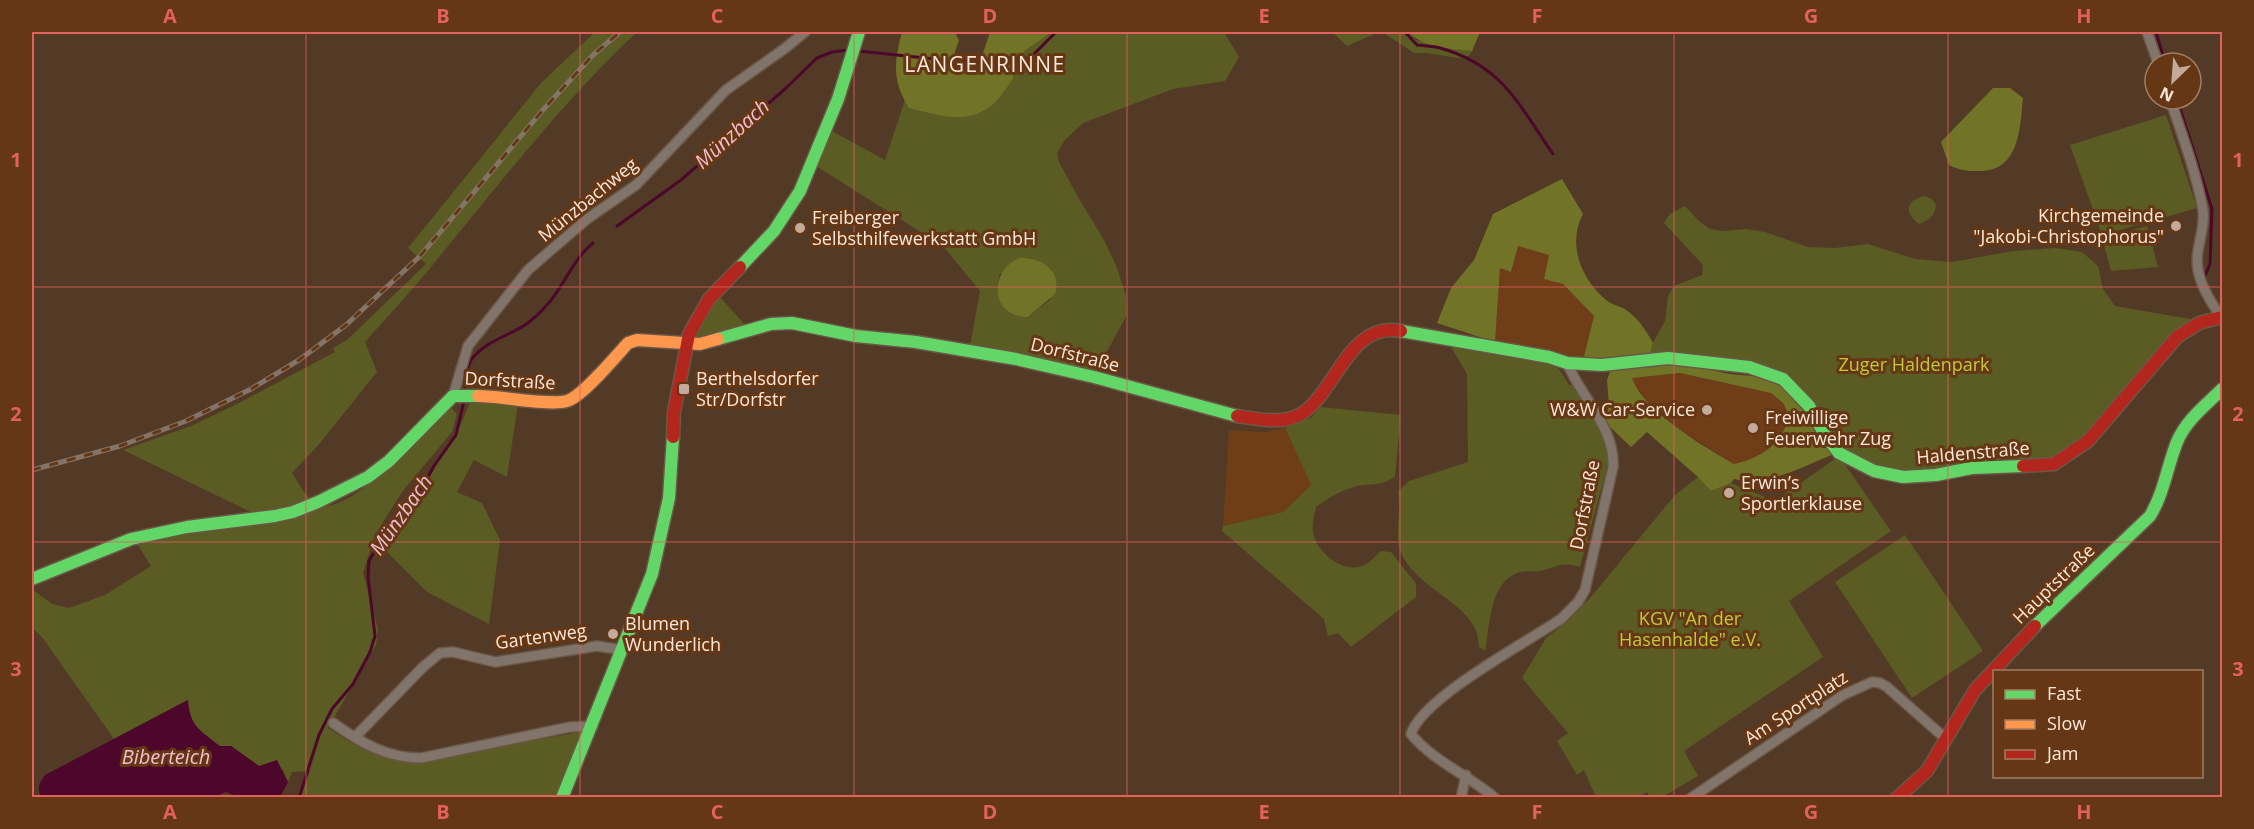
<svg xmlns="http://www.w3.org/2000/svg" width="2254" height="829" font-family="'Open Sans',sans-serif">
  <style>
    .built { fill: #6f3d17 }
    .green { fill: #5a5c23; fill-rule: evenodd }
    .forest { fill: #717426; fill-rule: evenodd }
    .water { fill: #4c072b }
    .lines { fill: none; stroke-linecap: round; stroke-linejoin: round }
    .stream { stroke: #4c072b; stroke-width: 3 }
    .street-casing { stroke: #6b5746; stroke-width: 12 }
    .fast-casing { stroke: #6b5746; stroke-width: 15 }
    .slow-casing { stroke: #6b5746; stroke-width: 15 }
    .jam-casing { stroke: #6b5746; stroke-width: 15 }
    .street { stroke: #81746b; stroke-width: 9 }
    .fast { stroke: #63d668; stroke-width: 12 }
    .slow { stroke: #ff974d; stroke-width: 12 }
    .jam { stroke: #b3261e; stroke-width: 12 }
    .rail-casing { stroke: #847467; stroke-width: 5 }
    .rail { stroke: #653714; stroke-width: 3; stroke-dasharray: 9; stroke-linecap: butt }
    .grid { fill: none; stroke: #e2615d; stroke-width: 1.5; stroke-opacity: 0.55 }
    .poi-dot { fill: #c3aa9a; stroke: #653714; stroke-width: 2 }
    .labels { text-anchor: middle; stroke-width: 6; stroke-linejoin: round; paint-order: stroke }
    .street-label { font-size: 18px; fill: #ffe7d9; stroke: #653714 }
    .poi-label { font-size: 18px; fill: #ffe7d9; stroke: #653714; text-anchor: start }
    .park-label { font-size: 18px; fill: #c0cb32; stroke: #653714 }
    .water-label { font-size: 20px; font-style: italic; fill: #f3bdd2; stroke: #653714 }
    .quarter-label { font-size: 21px; letter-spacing: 1.5px; fill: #ffe7d9; stroke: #653714 }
    .neatline { fill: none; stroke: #e2615d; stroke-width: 2 }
    .grid-label { font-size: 20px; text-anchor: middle; font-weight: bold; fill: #e2615d }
  </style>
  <rect width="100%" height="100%" fill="#533a26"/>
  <g class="built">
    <path d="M1518 246 1549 255 1563 284 1594 316 1583 360 1495 342 1500 268 1511 272Z"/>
    <path d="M1680 373 1771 393 1783 403 1790 417 1785 429 1767 450 1754 460 1734 464 1677 428 1646 400 1634 385 1632 378Z"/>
    <path d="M1285 428 1311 485 1283 512 1223 526 1229 430 1265 432Z"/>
  </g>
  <g class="green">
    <path d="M595 32H637C559 105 494 191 426 273 406 297 385 319 365 342L377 372 320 443 292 473C300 484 308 505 323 506 357 508 426 432 451 408L457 414 452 432 402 492 375 535 363 573 378 629 376 645 328 728C356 747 385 763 420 761L585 731 557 797H300L310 771 292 772 288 782 283 770 259 766 231 746 220 747C198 729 192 729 187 700L114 739 42 637 32 628V589L52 604 69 608 105 595 151 566 131 534 222 516 255 514 123 450 191 426 237 404 335 352 333 348 347 340 426 264 408 248 542 82Z"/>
    <path d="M1051 32H1224L1239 57 1225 81 1173 89 1083 123 1065 140 1057 153 1059 162 1079 199 1103 238 1116 265 1126 296 1127 315 1095 373 970 346 980 291 943 246 816 166 830 130 885 160 905 100 910 108 1013 80C1012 51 1032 49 1051 32ZM1000 273 1051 299 1028 317 997 286Z"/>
    <path d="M1332 32H1408L1416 40 1472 51 1469 56 1458 58 1426 53H1414L1384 33H1377L1347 46Z"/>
    <path d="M2166 115 2197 208 2102 235 2070 145Z"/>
    <path d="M1925 196 1932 199 1936 205C1935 216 1929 220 1919 224 1904 213 1905 200 1925 196Z"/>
    <path d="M1685 206 1699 221 1710 229 1724 231 1746 229 1765 232 1808 247 1835 248 1868 244 1915 259 1952 262 2013 251 2055 248 2082 252 2098 266 2103 289 2115 306 2196 320 2087 438 2053 462 1905 472 1875 466 1851 453 1826 435 1784 378 1649 358 1653 343 1665 321 1668 296 1674 286 1702 275 1703 265 1664 223 1670 214Z"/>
    <path d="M2147 226 2158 267 2111 271 2102 238Z"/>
    <path d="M719 296 747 327 697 339V331Z"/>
    <path d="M1451 347 1552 365 1559 369 1569 385H1572L1586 405 1605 442 1609 453 1605 475 1580 567C1559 561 1559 567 1540 571 1532 572 1525 570 1517 573 1489 584 1490 626 1485 651L1479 647C1478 642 1478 637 1477 633 1464 600 1420 589 1403 557 1393 537 1402 513 1398 492L1409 481 1468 462 1467 374Z"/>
    <path d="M473 401 518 404 507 477 474 460 457 492 482 503 500 540 489 624 427 592 385 550V534L422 488 434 466 447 450 456 435 470 403Z"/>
    <path d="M1320 407 1401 415 1395 476C1381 488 1370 482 1354 487 1340 491 1328 498 1316 507 1314 516 1311 527 1314 536 1319 555 1347 576 1366 564 1372 561 1376 555 1381 551L1391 552 1416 584V597L1351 647 1338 633 1328 636 1324 619 1222 531 1223 526 1283 512 1311 485 1285 428 1312 417Z"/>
    <path d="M1839 456 1891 531 1789 601 1823 657 1684 751 1698 776 1662 797H1650L1647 792 1639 797H1596L1584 770 1577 775 1557 741 1568 733 1522 678 1546 638 1564 624 1590 598 1675 495 1698 477 1711 491 1731 483 1775 501Z"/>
    <path d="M1905 535 1983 651 1912 698 1835 582Z"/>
  </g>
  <g class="forest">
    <path d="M902 32H959L956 35 959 40 950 66 953 69 983 67V53L990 32H1051C1032 49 1012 51 1013 79 1006 88 998 102 988 108 963 125 936 114 909 108 892 81 894 62 902 32Z"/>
    <path d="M1408 32H1480L1472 51C1449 48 1426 49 1408 32Z"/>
    <path d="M1993 88H2010L2023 98C2020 127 2020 170 1981 171 1969 171 1961 171 1949 165L1941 142Z"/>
    <path d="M1562 179 1583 214C1567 244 1581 279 1606 300 1611 304 1618 306 1623 308 1637 316 1645 329 1653 343L1649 358 1583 360 1594 316 1563 284 1544 279 1549 255 1518 246 1511 272 1500 268 1495 342 1437 323 1451 288 1474 260 1493 214Z"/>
    <path d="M1019 258C1041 257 1062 270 1055 294L1028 317C991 317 987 273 1019 258Z"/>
    <path d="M1669 361 1729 374 1765 377 1781 386 1806 408 1834 454C1802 467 1769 486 1734 479L1731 483 1711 491 1698 477 1647 432 1631 447 1605 422 1609 405 1607 380 1611 369ZM1680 373 1771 393 1783 403 1790 417C1779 445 1763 457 1734 464 1705 447 1643 411 1632 378Z"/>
  </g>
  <path class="water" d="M188 700C190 727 200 730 220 746H231L259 766 277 760 288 782 280 797H235L233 795 226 792 219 795 218 798 41 797C37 788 39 783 45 775Z"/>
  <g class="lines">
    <g class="stream">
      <path d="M1405 32 1417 45C1425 46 1432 46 1440 48 1502 65 1519 105 1553 154"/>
      <path d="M2156 32 2165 63"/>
      <path d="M859 51 944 60 1016 62 1031 57 1056 32"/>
      <path d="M2177 99 2212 209 2210 264 2204 278"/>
      <path d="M617 226 681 180 786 88 817 58 832 52 849 50"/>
      <path d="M465 387C466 378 466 368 471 360 484 342 508 336 525 325 532 320 540 313 546 306 564 287 572 260 593 243"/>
      <path d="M299 798 319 735 332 709 353 684 370 652 375 636 368 577 369 561 385 534 422 488 434 466 456 435 464 401"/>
    </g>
    <defs>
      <g id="street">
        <path d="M2147 32 2158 63"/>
        <path d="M2170 99C2182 135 2196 172 2203 210 2205 224 2200 237 2198 251 2194 273 2205 293 2217 311L2218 316"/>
        <path d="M453 396 468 346 528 270 587 219 636 185 726 90 784 49 805 32"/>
        <path d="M333 723C361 743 387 758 421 758L570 727 593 726"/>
        <path d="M355 737 423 667 440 653 453 652 495 662 597 646 623 650"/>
        <path d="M1461 798 1466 775"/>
        <path d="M1495 798C1468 775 1433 761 1411 734 1422 698 1527 642 1561 619L1578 602 1585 590 1613 467C1615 427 1582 399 1567 363"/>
        <path d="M1691 798 1843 695 1872 682 1880 683 1887 687 1946 739"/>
      </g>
      <g id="fast">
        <path d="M740 267 774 231 800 191 838 99 859 32"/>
        <path d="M1401 331 1549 357 1567 363 1602 365 1668 358 1749 367 1783 379 1809 406 1825 435 1839 453 1874 471 1903 477 1936 475 1972 468 2023 466"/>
        <path d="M718 339 771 324 792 323 856 336 916 342 1016 359 1094 377 1237 416"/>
        <path d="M32 579 131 539 187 527 275 516 293 512 318 502 368 477 389 461 453 396H478"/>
        <path d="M2035 626 2150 516C2164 493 2167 467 2177 442 2186 420 2206 405 2222 389"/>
        <path d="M562 798 652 574 669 498 673 437"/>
      </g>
      <path id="slow" d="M478 396C501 396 548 406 567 401 582 397 616 356 628 343L637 340 700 344 718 339"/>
      <g id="jam">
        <path d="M1237 416C1257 419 1282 425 1301 414 1336 393 1348 321 1401 331"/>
        <path d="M673 437 674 412 689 334 709 299 740 267"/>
        <path d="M2023 466 2054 464 2088 441 2177 337 2199 323 2222 317"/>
        <path d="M1897 798 1927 771 1975 690 2035 626"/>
      </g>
    </defs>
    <use href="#street" class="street-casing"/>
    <use href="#fast" class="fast-casing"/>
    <use href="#slow" class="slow-casing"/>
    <use href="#jam" class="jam-casing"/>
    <use href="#street" class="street"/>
    <use href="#fast" class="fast"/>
    <use href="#slow" class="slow"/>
    <use href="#jam" class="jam"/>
    <defs>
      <path id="rail" d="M32 470 120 446 186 421 251 389 299 360 346 325 420 256 542 111 593 55 620 32"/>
    </defs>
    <use href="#rail" class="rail-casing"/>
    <use href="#rail" class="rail"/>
  </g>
  <path class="grid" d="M306 32V798M580 32V798M854 32V798M1127 32V798M1400 32V798M1674 32V798M1948 32V798M32 287H2222M32 542H2222"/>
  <g class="poi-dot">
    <circle cx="2176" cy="226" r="6"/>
    <circle cx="800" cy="228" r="6"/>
    <rect x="678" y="383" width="12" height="12" rx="3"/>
    <circle cx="1707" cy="410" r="6"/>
    <circle cx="1753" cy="428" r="6"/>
    <circle cx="1729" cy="493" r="6"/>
    <circle cx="613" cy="634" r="6"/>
  </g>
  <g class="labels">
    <g class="street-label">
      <text transform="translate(588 200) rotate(-39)" y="6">Münzbachweg</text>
      <text transform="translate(1075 355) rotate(14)" y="6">Dorfstraße</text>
      <text transform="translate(510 381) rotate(3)" y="6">Dorfstraße</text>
      <text transform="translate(1973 453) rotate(-5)" y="6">Haldenstraße</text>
      <text transform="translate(1585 505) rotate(-79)" y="6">Dorfstraße</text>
      <text transform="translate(2054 584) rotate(-44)" y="6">Hauptstraße</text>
      <text transform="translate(541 637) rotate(-8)" y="6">Gartenweg</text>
      <text transform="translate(1796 708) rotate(-33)" y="6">Am Sportplatz</text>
    </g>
    <g class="poi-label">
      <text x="2164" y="222" text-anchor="end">Kirchgemeinde<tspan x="2164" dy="21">"Jakobi-Christophorus"</tspan></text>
      <text x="812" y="224">Freiberger<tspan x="812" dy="21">Selbsthilfewerkstatt GmbH</tspan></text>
      <text x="696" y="385">Berthelsdorfer<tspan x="696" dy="21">Str/Dorfstr</tspan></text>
      <text x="1695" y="416" text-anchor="end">W&amp;W Car-Service</text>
      <text x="1765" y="424">Freiwillige<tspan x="1765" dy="21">Feuerwehr Zug</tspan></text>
      <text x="1741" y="489">Erwin’s<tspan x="1741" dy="21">Sportlerklause</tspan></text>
      <text x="625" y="630">Blumen<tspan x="625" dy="21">Wunderlich</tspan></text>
    </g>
    <g class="park-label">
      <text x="1914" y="371">Zuger Haldenpark</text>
      <text x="1690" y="625">KGV "An der<tspan x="1690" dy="21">Hasenhalde" e.V.</tspan></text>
    </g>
    <g class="water-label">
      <text transform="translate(732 134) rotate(-42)" y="7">Münzbach</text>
      <text transform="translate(401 515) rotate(-55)" y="7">Münzbach</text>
      <text x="166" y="764">Biberteich</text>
    </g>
    <g class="quarter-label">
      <text x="985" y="72">LANGENRINNE</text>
    </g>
  </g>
  <rect width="2254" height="829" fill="none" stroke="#653714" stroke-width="66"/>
  <rect x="1993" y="670" width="210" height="108" fill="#653714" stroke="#a37d63" stroke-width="1.5"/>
  <rect x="2005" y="690" width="30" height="9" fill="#63d668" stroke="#a37d63" stroke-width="1.5"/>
  <text x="2047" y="700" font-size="18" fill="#ffe7d9">Fast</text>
  <rect x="2005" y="720" width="30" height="9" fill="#ff974d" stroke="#a37d63" stroke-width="1.5"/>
  <text x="2047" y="730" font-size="18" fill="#ffe7d9">Slow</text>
  <rect x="2005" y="750" width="30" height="9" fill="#b3261e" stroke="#a37d63" stroke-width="1.5"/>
  <text x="2047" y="760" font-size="18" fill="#ffe7d9">Jam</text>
  <g transform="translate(2173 81) rotate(205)"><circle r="28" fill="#653714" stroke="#a37d63" stroke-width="1.5"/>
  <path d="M0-4.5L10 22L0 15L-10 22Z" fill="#c3aa9a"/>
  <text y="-9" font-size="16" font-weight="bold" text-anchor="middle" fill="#ffe7d9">N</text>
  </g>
  <rect x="33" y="33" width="2188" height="763" class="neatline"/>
  <g class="grid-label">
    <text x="170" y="23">A</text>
    <text x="443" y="23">B</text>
    <text x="717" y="23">C</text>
    <text x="990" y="23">D</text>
    <text x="1264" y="23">E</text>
    <text x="1537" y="23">F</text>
    <text x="1811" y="23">G</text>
    <text x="2084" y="23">H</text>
    <text x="16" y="167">1</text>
    <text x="2238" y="167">1</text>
    <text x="16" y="421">2</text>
    <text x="2238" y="421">2</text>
    <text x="16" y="676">3</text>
    <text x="2238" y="676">3</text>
    <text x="170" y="819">A</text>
    <text x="443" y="819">B</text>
    <text x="717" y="819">C</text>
    <text x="990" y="819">D</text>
    <text x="1264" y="819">E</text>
    <text x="1537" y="819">F</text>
    <text x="1811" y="819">G</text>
    <text x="2084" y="819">H</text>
  </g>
</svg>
